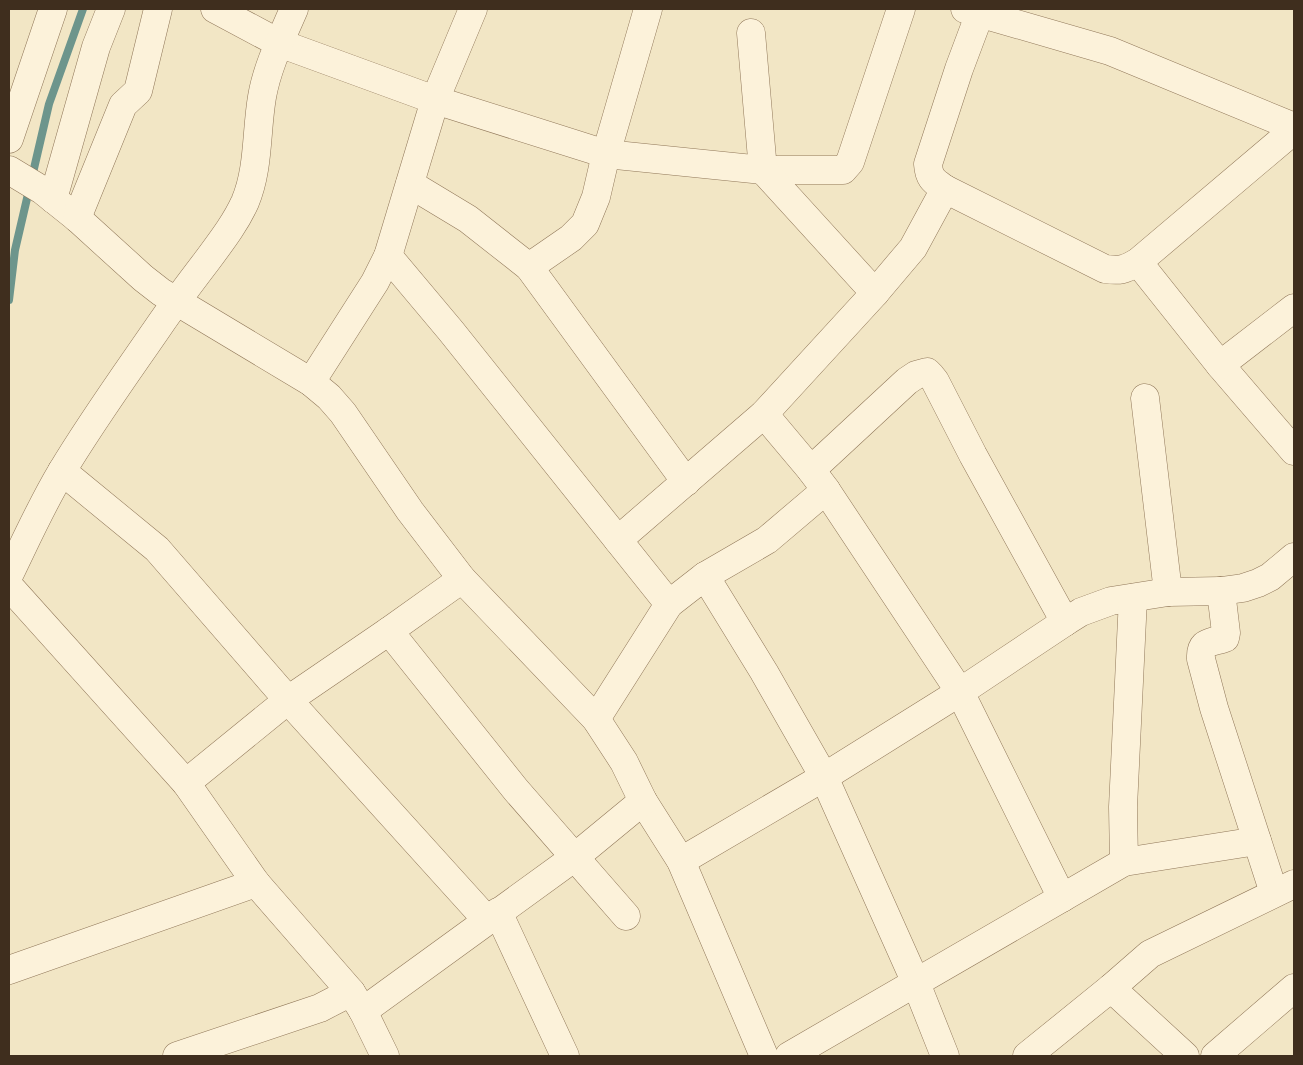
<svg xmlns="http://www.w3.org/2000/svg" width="1303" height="1065" font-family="'Playfair Display',serif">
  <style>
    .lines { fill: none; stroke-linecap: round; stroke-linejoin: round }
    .stream { stroke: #6d958c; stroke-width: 8 }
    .minor-casing { stroke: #907759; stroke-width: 29 }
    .minor { stroke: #fcf2da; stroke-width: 28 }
  </style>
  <rect width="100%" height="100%" fill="#f2e6c5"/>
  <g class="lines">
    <path class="stream" d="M9 300 15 250 49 104 83 9"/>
    <defs>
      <g id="minor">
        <path d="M215 9 279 43 435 100 606 154 763 170H843L850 162 901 9"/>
        <path d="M965 9 1110 51 1294 127"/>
        <path d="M980 13 959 69 928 164C929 179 934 181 945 189L1105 269C1120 271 1124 270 1138 262L1294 130"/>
        <path d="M751 33 763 170 875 293"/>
        <path d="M9 139 53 9"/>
        <path d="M9 170 42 190 77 218 143 278 161 292 311 382 329 397 343 413 410 511 462 579 596 719 624 762 643 801 681 861 764 1056"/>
        <path d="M410 184 468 219 529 267 686 482"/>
        <path d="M53 199 96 47 111 9"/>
        <path d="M77 218 123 105 138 91 158 9"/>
        <path d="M388 256 451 331 669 604"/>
        <path d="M1138 262 1220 365 1294 451"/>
        <path d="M529 267 571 238 585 224 596 197 606 154 648 9"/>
        <path d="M1220 365 1294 308"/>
        <path d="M311 382 375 282 388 256 435 100 473 9"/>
        <path d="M1145 398 1168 592"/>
        <path d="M764 414 811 470 826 490 960 692 1062 898"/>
        <path d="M811 470 907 381 916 375 927 372 931 376 935 381 973 455 1065 622"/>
        <path d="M62 471 157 549 288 700 487 920"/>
        <path d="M618 540 764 414 875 293 913 248 945 189"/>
        <path d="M9 575C26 540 42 504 62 471 92 421 126 374 159 326 174 304 190 283 206 262 220 243 235 224 245 202 259 169 256 132 262 97 267 67 282 37 294 9"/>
        <path d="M705 576 764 672 824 777 916 983 945 1056"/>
        <path d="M9 586 186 783 256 883 351 992 363 1011 385 1056"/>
        <path d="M1221 591 1226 633 1225 638 1222 639C1208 643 1200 642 1201 659L1214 708 1274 893"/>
        <path d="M389 631 516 790 626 916"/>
        <path d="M596 719 669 604 705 576 767 540 826 490"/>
        <path d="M186 783 288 700 389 631 462 579"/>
        <path d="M681 861 824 777 960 692 1065 622 1081 612 1111 601 1168 592 1221 591 1243 588 1258 583 1270 577 1294 557"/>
        <path d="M1124 862 1123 807 1133 598"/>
        <path d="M498 912 565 1056"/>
        <path d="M9 970 256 883"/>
        <path d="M1111 988 1185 1056"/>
        <path d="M363 1011 575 857 643 801"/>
        <path d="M177 1056 320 1008 351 992"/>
        <path d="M789 1056 1124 862 1257 841"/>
        <path d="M1027 1056 1111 988 1150 954 1294 884"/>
        <path d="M1215 1056 1294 988"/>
      </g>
    </defs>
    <use href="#minor" class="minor-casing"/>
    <use href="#minor" class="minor"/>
  </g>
  <rect width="1303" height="1065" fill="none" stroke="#3f2e1e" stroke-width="20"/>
</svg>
